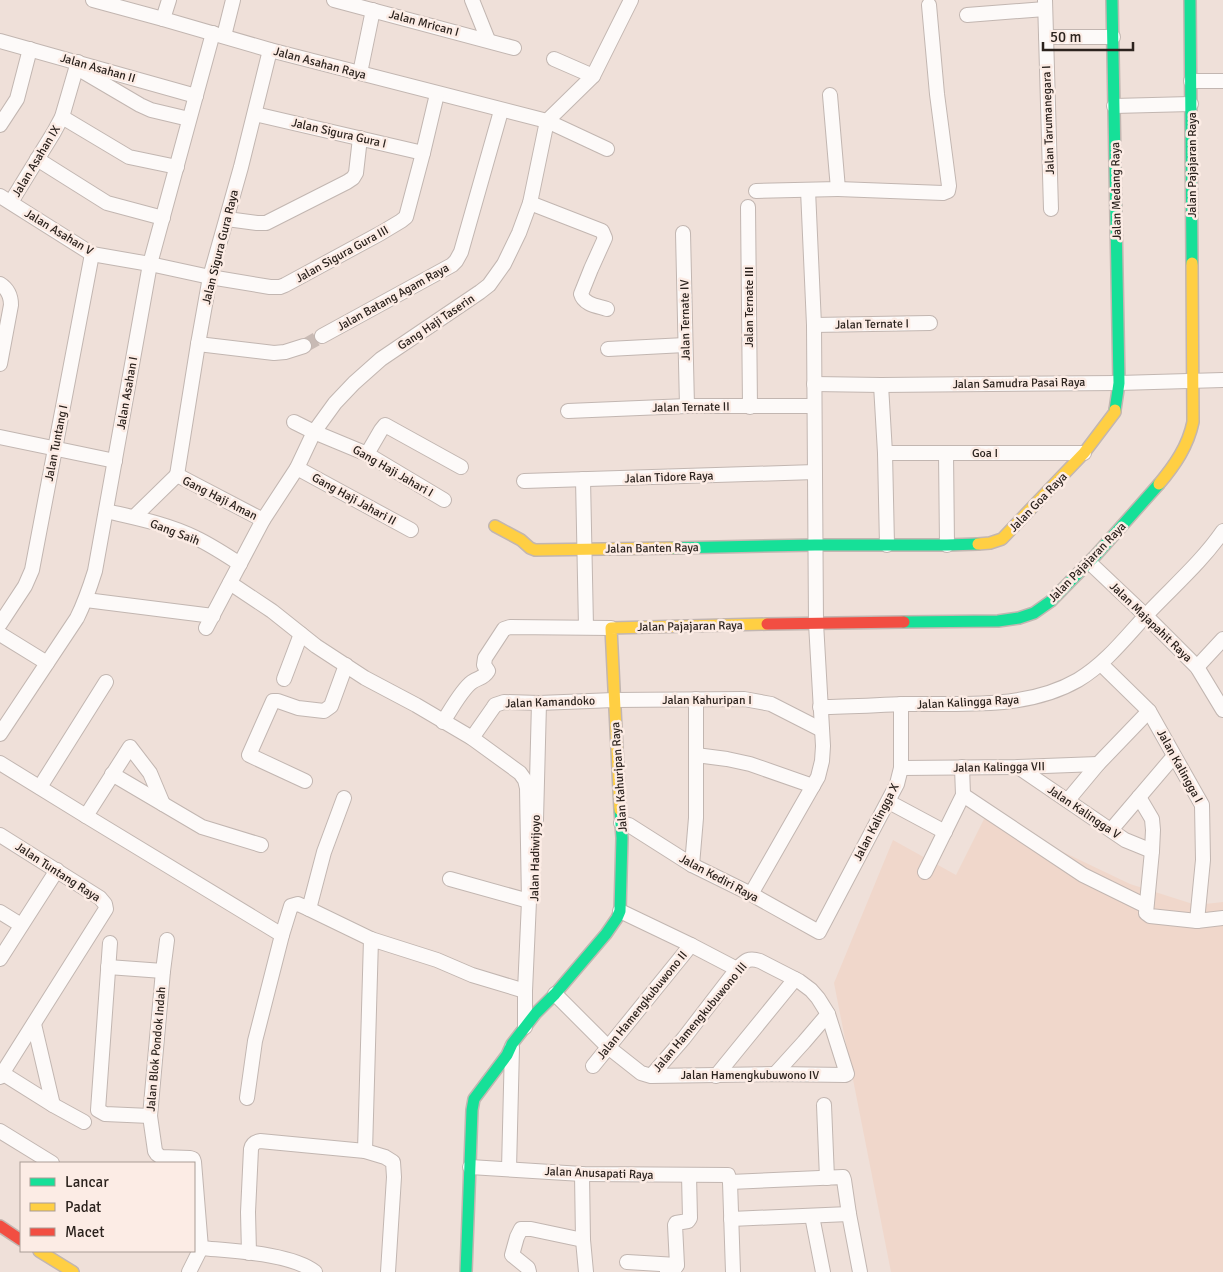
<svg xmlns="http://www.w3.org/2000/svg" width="1223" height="1272" font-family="Signika,sans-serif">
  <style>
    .built { fill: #f0d7cb }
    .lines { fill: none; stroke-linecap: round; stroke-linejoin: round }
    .street-tunnel { stroke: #c8bab4; stroke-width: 14; stroke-dasharray: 14 7; stroke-linecap: butt }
    .street-casing { stroke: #c2b6b1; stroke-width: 16 }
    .fast-casing { stroke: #c2b6b1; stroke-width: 14 }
    .slow-casing { stroke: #c2b6b1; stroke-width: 14 }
    .jam-casing { stroke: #c2b6b1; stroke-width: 14 }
    .street { stroke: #fdfaf9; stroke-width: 14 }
    .fast { stroke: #16e098; stroke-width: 11 }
    .slow { stroke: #ffcf43; stroke-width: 11 }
    .jam { stroke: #f24e42; stroke-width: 11 }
    .labels { text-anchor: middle; stroke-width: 5; stroke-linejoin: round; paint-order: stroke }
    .street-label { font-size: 12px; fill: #2c231e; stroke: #fcece5 }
  </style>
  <rect width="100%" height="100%" fill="#efe0d9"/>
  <path class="built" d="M986 815 1130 884 1196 905 1223 902V1272H891L834 983 893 840 956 875Z"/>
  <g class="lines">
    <path class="street-tunnel" d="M304 346 322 336"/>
    <defs>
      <g id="street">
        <path d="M93 0 163 19 270 50 547 121 607 149"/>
        <path d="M334 0 514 48"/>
        <path d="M472 0 488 40"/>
        <path d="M1045 0 1051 209"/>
        <path d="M967 15 1045 9"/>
        <path d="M163 19 169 0"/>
        <path d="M224 36 233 0"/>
        <path d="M1046 37H1113"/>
        <path d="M0 41 196 96"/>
        <path d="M554 59 593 76"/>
        <path d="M77 68 140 105 151 110 189 119"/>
        <path d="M360 73 373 10"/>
        <path d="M1191 81H1223"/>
        <path d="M1114 106 1191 104"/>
        <path d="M255 114 423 153"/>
        <path d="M62 117 129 157 177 167"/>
        <path d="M0 125 17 99 30 49"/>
        <path d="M37 159 107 203 163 218"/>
        <path d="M838 189 943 193 948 191 949 186 937 94 929 5"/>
        <path d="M756 191 838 189 830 95"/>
        <path d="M0 196 92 254 150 264 210 277 270 287H280L285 285 381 233 401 221 406 217 423 153 437 94"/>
        <path d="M11 202 54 132 62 117 78 62"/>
        <path d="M530 203 602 231 605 238 591 269 581 294C584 305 598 306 607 309"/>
        <path d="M748 207 750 407"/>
        <path d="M227 219 257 223H266L347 182 353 178 356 173 360 138"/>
        <path d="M683 233 687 406"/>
        <path d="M0 284C8 289 11 296 11 305L0 364"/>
        <path d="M814 325 930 323"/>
        <path d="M322 336 452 265 456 261 461 252 501 111"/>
        <path d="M198 344 274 353 285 352 304 346"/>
        <path d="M608 349 685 345"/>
        <path d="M814 384 881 385 1119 383 1223 380"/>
        <path d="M881 385 885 453 887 545"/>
        <path d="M568 411 687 406H814"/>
        <path d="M294 422 314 432 367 454 444 500"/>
        <path d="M0 437 115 461"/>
        <path d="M885 453H1084"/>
        <path d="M946 453 947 545"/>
        <path d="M367 454 381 430 385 425 461 467"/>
        <path d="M297 468 411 530"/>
        <path d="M177 475 198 344 210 277 241 167 270 50"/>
        <path d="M177 475 263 520"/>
        <path d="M583 479 586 627"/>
        <path d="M524 481 815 472"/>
        <path d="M106 511C136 518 168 524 196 538 211 545 226 555 240 564"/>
        <path d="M134 517 177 475"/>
        <path d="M1090 563 1146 616 1197 667 1223 710"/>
        <path d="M230 583 272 611 316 646 365 678 416 705 472 738 520 773 525 780 527 788 529 901 525 991V1027"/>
        <path d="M86 600 213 616"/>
        <path d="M0 624 25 586 32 570 92 254"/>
        <path d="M206 628 263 520 297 468 314 432 335 403 354 383 381 359 480 292 489 285 504 264 519 233 530 203 547 121 593 76 631 0"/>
        <path d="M0 634 47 663"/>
        <path d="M1101 664 1149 711 1202 805 1203 860 1197 921"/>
        <path d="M1197 667 1223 639"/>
        <path d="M284 679 301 634"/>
        <path d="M820 707C848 707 876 705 904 704 962 703 1026 710 1078 680 1108 662 1128 634 1152 609 1176 584 1203 560 1223 531"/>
        <path d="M443 722C450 711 462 689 472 682 479 677 483 679 488 671L484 665 485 658 504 629 510 627 611 628"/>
        <path d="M0 734 77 618C85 602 90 587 95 571L150 264 213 33"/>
        <path d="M472 738 493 708 495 705 504 702 539 703 614 700 744 699 771 704 822 730"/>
        <path d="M696 755 727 759 750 764 813 786"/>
        <path d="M0 763 86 816 282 935 255 1041 247 1098"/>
        <path d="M1018 767 1125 840 1152 851"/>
        <path d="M901 768 1018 767 1098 764"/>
        <path d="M112 774 202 827 261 845"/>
        <path d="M305 781 249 755 273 701H278L298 708 324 711 331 706 346 665"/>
        <path d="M40 787 106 682"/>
        <path d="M963 795 1083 875 1146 906"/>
        <path d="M1139 797 1152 819 1153 830 1152 851 1146 913 1150 916 1197 921 1223 918"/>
        <path d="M1068 800 1098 764 1149 711"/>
        <path d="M889 802 945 832"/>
        <path d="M86 816 130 747 150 773 163 804"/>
        <path d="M536 820 539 703"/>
        <path d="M621 823 629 825 692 865 751 894 819 932 897 784 901 768V704"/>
        <path d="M1111 830 1174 756"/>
        <path d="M0 835 100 898 105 904 106 909 0 1077"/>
        <path d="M692 865 696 818V699"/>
        <path d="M925 872 963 795 962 767"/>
        <path d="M450 879 529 901"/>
        <path d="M751 894 818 777 822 761 823 746 816 623 814 325 808 190"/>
        <path d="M309 909 371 939"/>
        <path d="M620 911 691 945 737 969"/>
        <path d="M0 912 21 925"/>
        <path d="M282 935 291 906 298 904 309 909 324 852 344 798"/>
        <path d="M167 940 163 971 150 1116 155 1151 157 1154 161 1157 190 1158 193 1159 194 1162 201 1248 189 1272"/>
        <path d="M110 943 98 1110 105 1114 150 1116"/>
        <path d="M0 959 57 870"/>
        <path d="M108 967 163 971"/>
        <path d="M555 994 608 1047 641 1073 651 1076 775 1074 845 1075 847 1074 828 1014 818 998 811 990 799 981 760 961C748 957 745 961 737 969L684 1038 651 1076"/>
        <path d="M34 1024 53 1105"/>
        <path d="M593 1066 691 945"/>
        <path d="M2 1073 53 1105 84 1122"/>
        <path d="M775 1074 804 1042 828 1014"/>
        <path d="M716 1076 795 979"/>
        <path d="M824 1105 827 1178"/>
        <path d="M0 1131 52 1163"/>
        <path d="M365 1151 371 939 437 960 472 975 525 991"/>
        <path d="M470 1167 582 1174 728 1175 730 1182 733 1272"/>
        <path d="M509 1169 512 1047"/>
        <path d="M582 1174 583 1240 586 1272"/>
        <path d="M730 1182 843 1177 844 1180 849 1214 860 1272"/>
        <path d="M812 1216 823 1272"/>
        <path d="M731 1219 849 1214"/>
        <path d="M201 1248C231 1251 291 1253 315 1272"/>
        <path d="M249 1253 248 1212 251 1149C252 1144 255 1142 260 1141L365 1151 385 1157 393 1162 394 1177 388 1272"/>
        <path d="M627 1262 677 1265"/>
        <path d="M529 1272 528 1268 512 1255 517 1237 521 1229H531L583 1240"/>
        <path d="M667 1272 668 1269 675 1268 677 1265 675 1225 676 1223 688 1221 690 1218 689 1175"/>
      </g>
      <g id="fast">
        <path d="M1112 0 1119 383 1115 410"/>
        <path d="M1190 0 1192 263"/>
        <path d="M672 548 815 545H947L978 544"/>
        <path d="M904 622 998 621 1019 618 1034 613 1051 601 1096 555 1159 484"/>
        <path d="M466 1272 472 1110 474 1099 507 1055 512 1044 536 1013 555 994 606 934 617 918 620 911 622 838 620 810"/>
      </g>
      <g id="slow">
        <path d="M1159 484C1175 465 1188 446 1193 422L1192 263"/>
        <path d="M495 526 521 540 530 548 535 550 672 548"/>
        <path d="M978 544 990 543 1002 539 1084 453 1115 412V410"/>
        <path d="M620 810 611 628 767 624"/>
        <path d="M39 1251 73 1272"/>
      </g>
      <g id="jam">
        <path d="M767 624 904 622"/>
        <path d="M0 1226 21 1240"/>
      </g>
    </defs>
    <use href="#street" class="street-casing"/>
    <use href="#fast" class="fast-casing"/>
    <use href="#slow" class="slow-casing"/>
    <use href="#jam" class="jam-casing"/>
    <use href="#street" class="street"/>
    <use href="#fast" class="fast"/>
    <use href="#slow" class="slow"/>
    <use href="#jam" class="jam"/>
  </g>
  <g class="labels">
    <g class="street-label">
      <text transform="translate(424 23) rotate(15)" y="4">Jalan Mrican I</text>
      <text transform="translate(320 63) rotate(15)" y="4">Jalan Asahan Raya</text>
      <text transform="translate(98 68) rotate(16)" y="4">Jalan Asahan II</text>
      <text transform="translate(1048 120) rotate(-92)" y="4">Jalan Tarumanegara I</text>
      <text transform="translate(339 133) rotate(13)" y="4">Jalan Sigura Gura I</text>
      <text transform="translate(36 161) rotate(-59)" y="4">Jalan Asahan IX</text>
      <text transform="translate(1192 165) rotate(-90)" y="4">Jalan Pajajaran Raya</text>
      <text transform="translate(1116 191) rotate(-91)" y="4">Jalan Medang Raya</text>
      <text transform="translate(59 232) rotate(31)" y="4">Jalan Asahan V</text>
      <text transform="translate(220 247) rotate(-76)" y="4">Jalan Sigura Gura Raya</text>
      <text transform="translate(342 254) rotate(-29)" y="4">Jalan Sigura Gura III</text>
      <text transform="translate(393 297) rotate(-29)" y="4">Jalan Batang Agam Raya</text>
      <text transform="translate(749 307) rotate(-90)" y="4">Jalan Ternate III</text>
      <text transform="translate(685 320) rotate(-91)" y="4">Jalan Ternate IV</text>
      <text transform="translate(436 322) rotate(-34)" y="4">Gang Haji Taserin</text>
      <text transform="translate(872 324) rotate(-1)" y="4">Jalan Ternate I</text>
      <text transform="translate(1019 383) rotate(-1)" y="4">Jalan Samudra Pasai Raya</text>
      <text transform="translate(127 393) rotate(-80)" y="4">Jalan Asahan I</text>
      <text transform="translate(691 407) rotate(-1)" y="4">Jalan Ternate II</text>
      <text transform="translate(56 443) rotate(-79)" y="4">Jalan Tuntang I</text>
      <text x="985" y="457">Goa I</text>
      <text transform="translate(393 471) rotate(30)" y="4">Gang Haji Jahari I</text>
      <text transform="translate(669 477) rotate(-2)" y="4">Jalan Tidore Raya</text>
      <text transform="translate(220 498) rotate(27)" y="4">Gang Haji Aman</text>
      <text transform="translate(354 499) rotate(29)" y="4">Gang Haji Jahari II</text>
      <text transform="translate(1038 502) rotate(-46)" y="4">Jalan Goa Raya</text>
      <text transform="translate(175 532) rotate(21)" y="4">Gang Saih</text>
      <text transform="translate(652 548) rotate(-1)" y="4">Jalan Banten Raya</text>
      <text transform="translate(1087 562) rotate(-46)" y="4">Jalan Pajajaran Raya</text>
      <text transform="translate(1151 622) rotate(44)" y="4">Jalan Majapahit Raya</text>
      <text transform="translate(690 626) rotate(-1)" y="4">Jalan Pajajaran Raya</text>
      <text x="707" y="704">Jalan Kahuripan I</text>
      <text transform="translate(550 702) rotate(-2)" y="4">Jalan Kamandoko</text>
      <text transform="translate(968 702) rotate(-3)" y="4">Jalan Kalingga Raya</text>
      <text transform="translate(1180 766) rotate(61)" y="4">Jalan Kalingga I</text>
      <text transform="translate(999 767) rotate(-1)" y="4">Jalan Kalingga VII</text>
      <text transform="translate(619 777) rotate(-94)" y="4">Jalan Kahuripan Raya</text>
      <text transform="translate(1084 812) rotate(34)" y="4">Jalan Kalingga V</text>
      <text transform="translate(876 822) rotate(-63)" y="4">Jalan Kalingga X</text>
      <text transform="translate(535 858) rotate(-89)" y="4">Jalan Hadiwijoyo</text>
      <text transform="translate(58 872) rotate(33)" y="4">Jalan Tuntang Raya</text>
      <text transform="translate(719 878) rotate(28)" y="4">Jalan Kediri Raya</text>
      <text transform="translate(642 1005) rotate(-51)" y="4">Jalan Hamengkubuwono II</text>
      <text transform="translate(700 1017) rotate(-50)" y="4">Jalan Hamengkubuwono III</text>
      <text transform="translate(156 1049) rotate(-85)" y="4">Jalan Blok Pondok Indah</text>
      <text x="750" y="1079">Jalan Hamengkubuwono IV</text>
      <text transform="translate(599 1173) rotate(2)" y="4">Jalan Anusapati Raya</text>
    </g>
  </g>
  <rect x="20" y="1162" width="175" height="90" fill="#fcece5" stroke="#a99c95"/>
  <rect x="30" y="1178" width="25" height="8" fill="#16e098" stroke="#a99c95"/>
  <text x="65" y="1187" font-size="15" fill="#2c231e">Lancar</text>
  <rect x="30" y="1203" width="25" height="8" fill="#ffcf43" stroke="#a99c95"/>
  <text x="65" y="1212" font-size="15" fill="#2c231e">Padat</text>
  <rect x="30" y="1228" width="25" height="8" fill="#f24e42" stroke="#a99c95"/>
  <text x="65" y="1237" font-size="15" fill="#2c231e">Macet</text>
  <path d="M1043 42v8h90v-8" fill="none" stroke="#2c231e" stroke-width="2.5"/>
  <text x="1050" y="42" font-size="15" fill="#2c231e" stroke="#fcece5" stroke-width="4" paint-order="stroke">50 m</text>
</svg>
